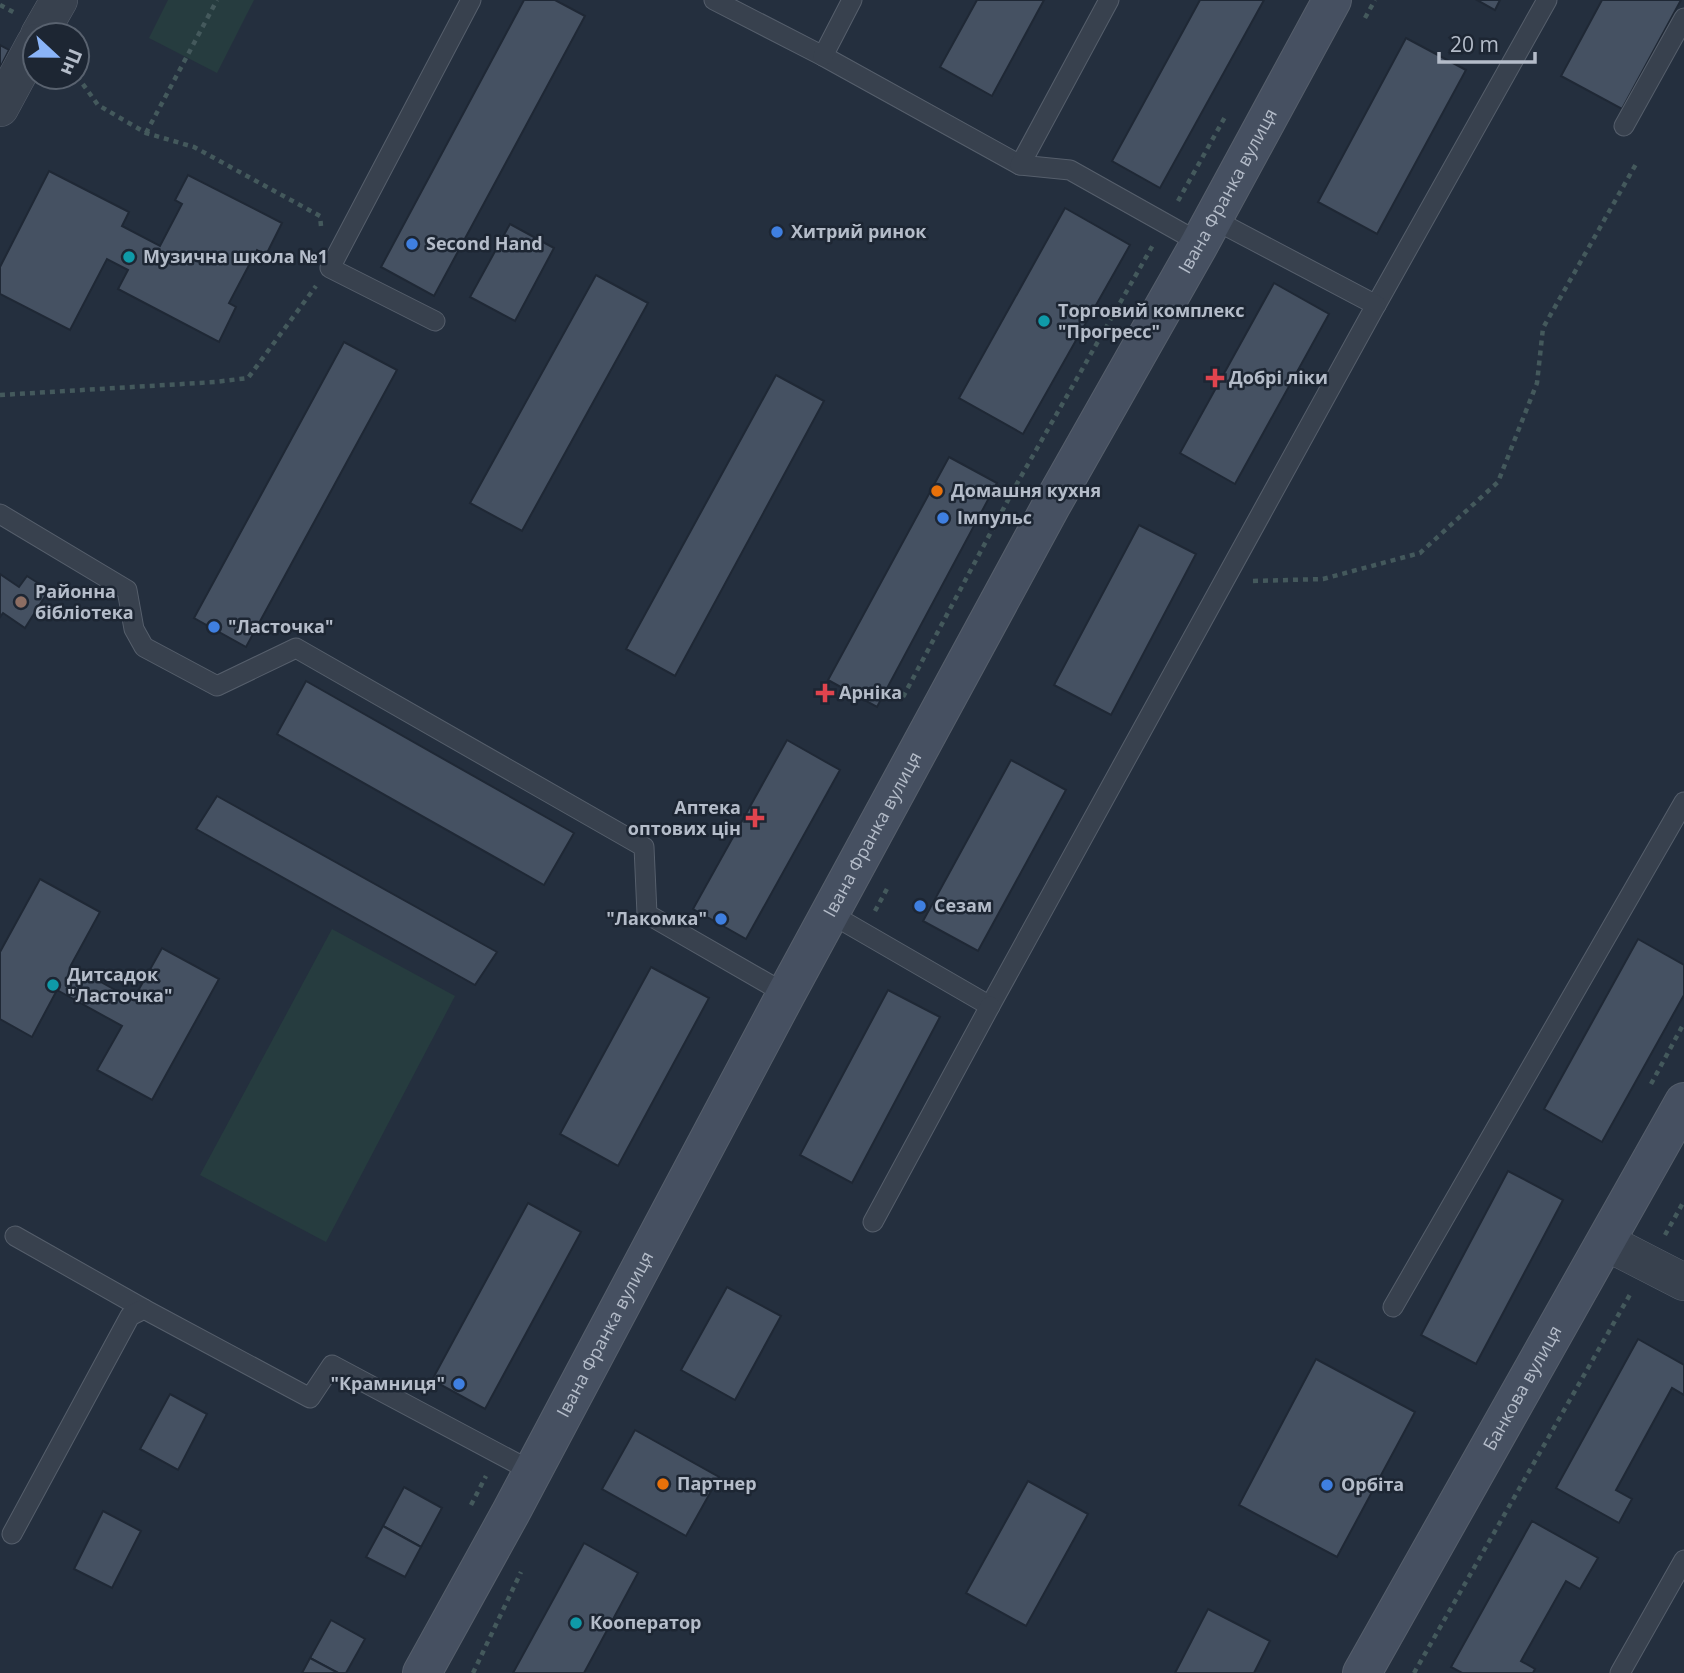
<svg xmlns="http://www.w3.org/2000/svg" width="1684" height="1673" font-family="'Open Sans',sans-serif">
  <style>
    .green { fill: #263c3f }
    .building { fill: #455162; stroke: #1f2835; stroke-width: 2 }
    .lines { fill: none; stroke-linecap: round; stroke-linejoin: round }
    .lane-casing { stroke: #565f6c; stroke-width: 21 }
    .street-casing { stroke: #565f6c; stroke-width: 38 }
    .secondary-casing { stroke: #565f6c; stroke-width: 40 }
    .path { stroke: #44595c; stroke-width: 4.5; stroke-dasharray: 5 5; stroke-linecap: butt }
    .lane { stroke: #38414e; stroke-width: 19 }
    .street { stroke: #38414e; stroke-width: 37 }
    .secondary { stroke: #465061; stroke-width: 38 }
    .shop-dot { fill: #3f7fe0; stroke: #1d2633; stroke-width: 2.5 }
    .culture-dot { fill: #0f9aa8; stroke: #1d2633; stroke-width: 2.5 }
    .health-dot { fill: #e0444e; stroke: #1d2633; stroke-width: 2.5 }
    .food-dot { fill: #e8710a; stroke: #1d2633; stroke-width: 2.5 }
    .education-dot { fill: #8d6e63; stroke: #1d2633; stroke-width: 2.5 }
    .labels { text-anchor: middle; stroke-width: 5; stroke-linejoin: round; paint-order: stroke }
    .street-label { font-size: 18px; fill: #b4bcc9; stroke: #1d2633 }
    .poi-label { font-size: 18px; font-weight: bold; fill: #b4bcc9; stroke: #1d2633; text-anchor: start }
  </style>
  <rect width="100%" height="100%" fill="#242f3e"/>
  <g class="green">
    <path d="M168 0H254L217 73 149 38Z"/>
    <path d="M332 929 455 996 326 1242 200 1175Z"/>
  </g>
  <g class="building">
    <path d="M524 0H555L585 16 434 296 381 267Z"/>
    <path d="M977 0H1044L992 96 940 67Z"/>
    <path d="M1200 0H1264L1160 188 1112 161Z"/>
    <path d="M1477 0H1500L1495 10Z"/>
    <path d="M1602 0H1681L1622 109 1561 76Z"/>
    <path d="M1406 38 1466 70 1377 234 1318 202Z"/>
    <path d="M0 45 9 50 0 68Z"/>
    <path d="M49 171 129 212 122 226 160 246 182 204 175 200 188 175 282 223 266 255 257 250 229 303 236 307 219 342 118 289 128 270 107 259 70 330 0 294V267Z"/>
    <path d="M1065 208 1130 245 1023 434 959 398Z"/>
    <path d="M510 224 554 248 515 321 470 297Z"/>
    <path d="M596 275 648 303 522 531 470 503Z"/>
    <path d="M1274 283 1329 314 1235 484 1180 453Z"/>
    <path d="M344 342 397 370 246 647 194 618Z"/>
    <path d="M776 375 824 401 675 676 626 649Z"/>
    <path d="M949 457 997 483 877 707 828 680Z"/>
    <path d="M1139 525 1196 554 1111 715 1054 685Z"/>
    <path d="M0 574 19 587 27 576 49 590 25 628 3 613 0 617Z"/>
    <path d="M306 681 574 833 544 885 277 734Z"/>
    <path d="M787 740 840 770 746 939 693 909Z"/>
    <path d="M1011 760 1066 790 978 951 923 921Z"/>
    <path d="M217 796 497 952 475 985 196 829Z"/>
    <path d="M40 879 100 912 71 965 133 1000 162 948 219 979 152 1100 97 1070 122 1026 57 990 32 1037 0 1019V952Z"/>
    <path d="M1638 939 1684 965V995L1602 1142 1544 1109Z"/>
    <path d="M651 967 709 998 618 1166 560 1134Z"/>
    <path d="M888 990 940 1017 852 1183 800 1155Z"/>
    <path d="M1508 1171 1563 1200 1476 1364 1421 1335Z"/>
    <path d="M528 1203 581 1232 485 1409 432 1380Z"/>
    <path d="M727 1287 781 1316 735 1400 681 1370Z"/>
    <path d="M1638 1339 1684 1365V1395L1672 1388 1616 1490 1632 1499 1619 1523 1556 1488Z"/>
    <path d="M1316 1359 1415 1412 1337 1557 1239 1505Z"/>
    <path d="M170 1394 207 1414 178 1470 140 1449Z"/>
    <path d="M635 1430 719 1477 686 1536 602 1489Z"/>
    <path d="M1028 1481 1088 1514 1026 1626 966 1593Z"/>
    <path d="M404 1487 442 1508 421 1547 383 1526Z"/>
    <path d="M103 1511 141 1531 112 1588 74 1569Z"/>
    <path d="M1532 1521 1598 1558 1580 1589 1566 1581 1521 1661 1535 1669 1533 1673H1462L1451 1667Z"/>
    <path d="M383 1526 421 1547 405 1577 366 1557Z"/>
    <path d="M584 1543 638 1573 584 1673H513Z"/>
    <path d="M1208 1609 1270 1641 1254 1673H1175Z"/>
    <path d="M331 1620 365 1639 346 1673H338L310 1658Z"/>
    <path d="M310 1658 338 1673H302Z"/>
  </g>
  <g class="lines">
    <defs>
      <g id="lane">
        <path d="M714 0 823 56 1020 165"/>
        <path d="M1109 0 1020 165 1070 170 1200 243"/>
        <path d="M823 56 852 0"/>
        <path d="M1624 126 1684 18"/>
        <path d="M1376 305 1547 0"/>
        <path d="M435 321 330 268 471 0"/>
        <path d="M0 514 127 590 134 629 144 647 217 686 296 648 644 847 647 914 786 994"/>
        <path d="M831 914 990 1006 1376 305 1213 219"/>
        <path d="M873 1222 990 1006"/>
        <path d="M15 1236 144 1309"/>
        <path d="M1393 1307 1684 802"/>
        <path d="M12 1534 130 1316 144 1309 310 1398 332 1365 531 1471"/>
        <path d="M1620 1673 1684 1560"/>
      </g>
      <g id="street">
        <path d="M39 35 59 0"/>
        <path d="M0 108 35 43"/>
        <path d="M1606 1242 1684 1282"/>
      </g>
      <g id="secondary">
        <path id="s1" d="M422 1673 511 1512 786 994 1051 506 1200 243 1332 0"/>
        <path id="s2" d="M1362 1673 1684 1102"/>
      </g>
    </defs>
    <use href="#lane" class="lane-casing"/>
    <use href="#street" class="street-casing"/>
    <use href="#secondary" class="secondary-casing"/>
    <g class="path">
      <path d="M0 5 15 13"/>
      <path d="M1365 18 1375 0"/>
      <path d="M77 76 98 105 146 133 194 147 320 216 321 226"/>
      <path d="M146 133 217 0"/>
      <path d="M1178 201 1225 117"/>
      <path d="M0 395 215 382 248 378 316 286"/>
      <path d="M1253 581 1323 579 1420 553 1498 482 1537 383 1543 328 1636 164"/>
      <path d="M903 697 1015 487 1153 245"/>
      <path d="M875 911 888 887"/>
      <path d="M1651 1084 1684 1023"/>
      <path d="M1665 1235 1684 1201"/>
      <path d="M471 1505 486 1476"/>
      <path d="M473 1673 521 1572"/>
      <path d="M1414 1673 1632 1291"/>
    </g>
    <use href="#lane" class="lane"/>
    <use href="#street" class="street"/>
    <use href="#secondary" class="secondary"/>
  </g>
  <g class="shop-dot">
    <circle cx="777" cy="232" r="7"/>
    <circle cx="412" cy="244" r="7"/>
    <circle cx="943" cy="518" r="7"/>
    <circle cx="214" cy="627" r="7"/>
    <circle cx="920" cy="906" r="7"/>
    <circle cx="721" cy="919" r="7"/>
    <circle cx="459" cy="1384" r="7"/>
    <circle cx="1327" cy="1485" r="7"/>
  </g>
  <g class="culture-dot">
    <circle cx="129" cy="257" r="7"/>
    <circle cx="1044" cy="321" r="7"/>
    <circle cx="53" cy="985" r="7"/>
    <circle cx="576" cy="1623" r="7"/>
  </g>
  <g class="health-dot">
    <path d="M1211.5 367.5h7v7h7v7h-7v7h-7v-7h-7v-7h7z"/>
    <path d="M821.5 682.5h7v7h7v7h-7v7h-7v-7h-7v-7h7z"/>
    <path d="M751.5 807.5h7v7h7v7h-7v7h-7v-7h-7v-7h7z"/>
  </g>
  <g class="food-dot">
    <circle cx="937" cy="491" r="7"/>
    <circle cx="663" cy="1484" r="7"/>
  </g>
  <circle class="education-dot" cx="21" cy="602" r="7"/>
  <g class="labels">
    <g class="street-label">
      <text dy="6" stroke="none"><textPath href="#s1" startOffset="1687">Івана Франка вулиця</textPath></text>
      <text dy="6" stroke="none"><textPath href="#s1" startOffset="952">Івана Франка вулиця</textPath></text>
      <text dy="6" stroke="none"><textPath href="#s1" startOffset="385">Івана Франка вулиця</textPath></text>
      <text dy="6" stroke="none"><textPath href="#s2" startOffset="327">Банкова вулиця</textPath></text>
    </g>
    <g class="poi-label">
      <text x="791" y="238">Хитрий ринок</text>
      <text x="426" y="250">Second Hand</text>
      <text x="143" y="263">Музична школа №1</text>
      <text x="1058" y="317">Торговий комплекс<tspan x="1058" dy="21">"Прогресс"</tspan></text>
      <text x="1229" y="384">Добрі ліки</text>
      <text x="951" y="497">Домашня кухня</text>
      <text x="957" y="524">Імпульс</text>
      <text x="35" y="598">Районна<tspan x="35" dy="21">бібліотека</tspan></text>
      <text x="228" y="633">"Ласточка"</text>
      <text x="839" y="699">Арніка</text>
      <text x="741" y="814" text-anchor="end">Аптека<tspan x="741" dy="21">оптових цін</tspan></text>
      <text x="934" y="912">Сезам</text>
      <text x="707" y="925" text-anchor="end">"Лакомка"</text>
      <text x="67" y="981">Дитсадок<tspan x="67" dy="21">"Ласточка"</tspan></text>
      <text x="445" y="1390" text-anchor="end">"Крамниця"</text>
      <text x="677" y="1490">Партнер</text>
      <text x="1341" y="1491">Орбіта</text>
      <text x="590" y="1629">Кооператор</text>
    </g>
  </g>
  <g transform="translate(56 56) rotate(112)"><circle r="33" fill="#1d2633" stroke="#59626f" stroke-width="2"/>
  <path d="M0-5L12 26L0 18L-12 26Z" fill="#8ab4f8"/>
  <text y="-10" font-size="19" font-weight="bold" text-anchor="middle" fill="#b4bcc9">Пн</text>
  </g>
  <path d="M1439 52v10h96v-10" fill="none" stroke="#b4bcc9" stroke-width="3.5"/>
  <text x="1450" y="52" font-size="21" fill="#b4bcc9" stroke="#1d2633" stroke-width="5" paint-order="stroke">20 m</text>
</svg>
